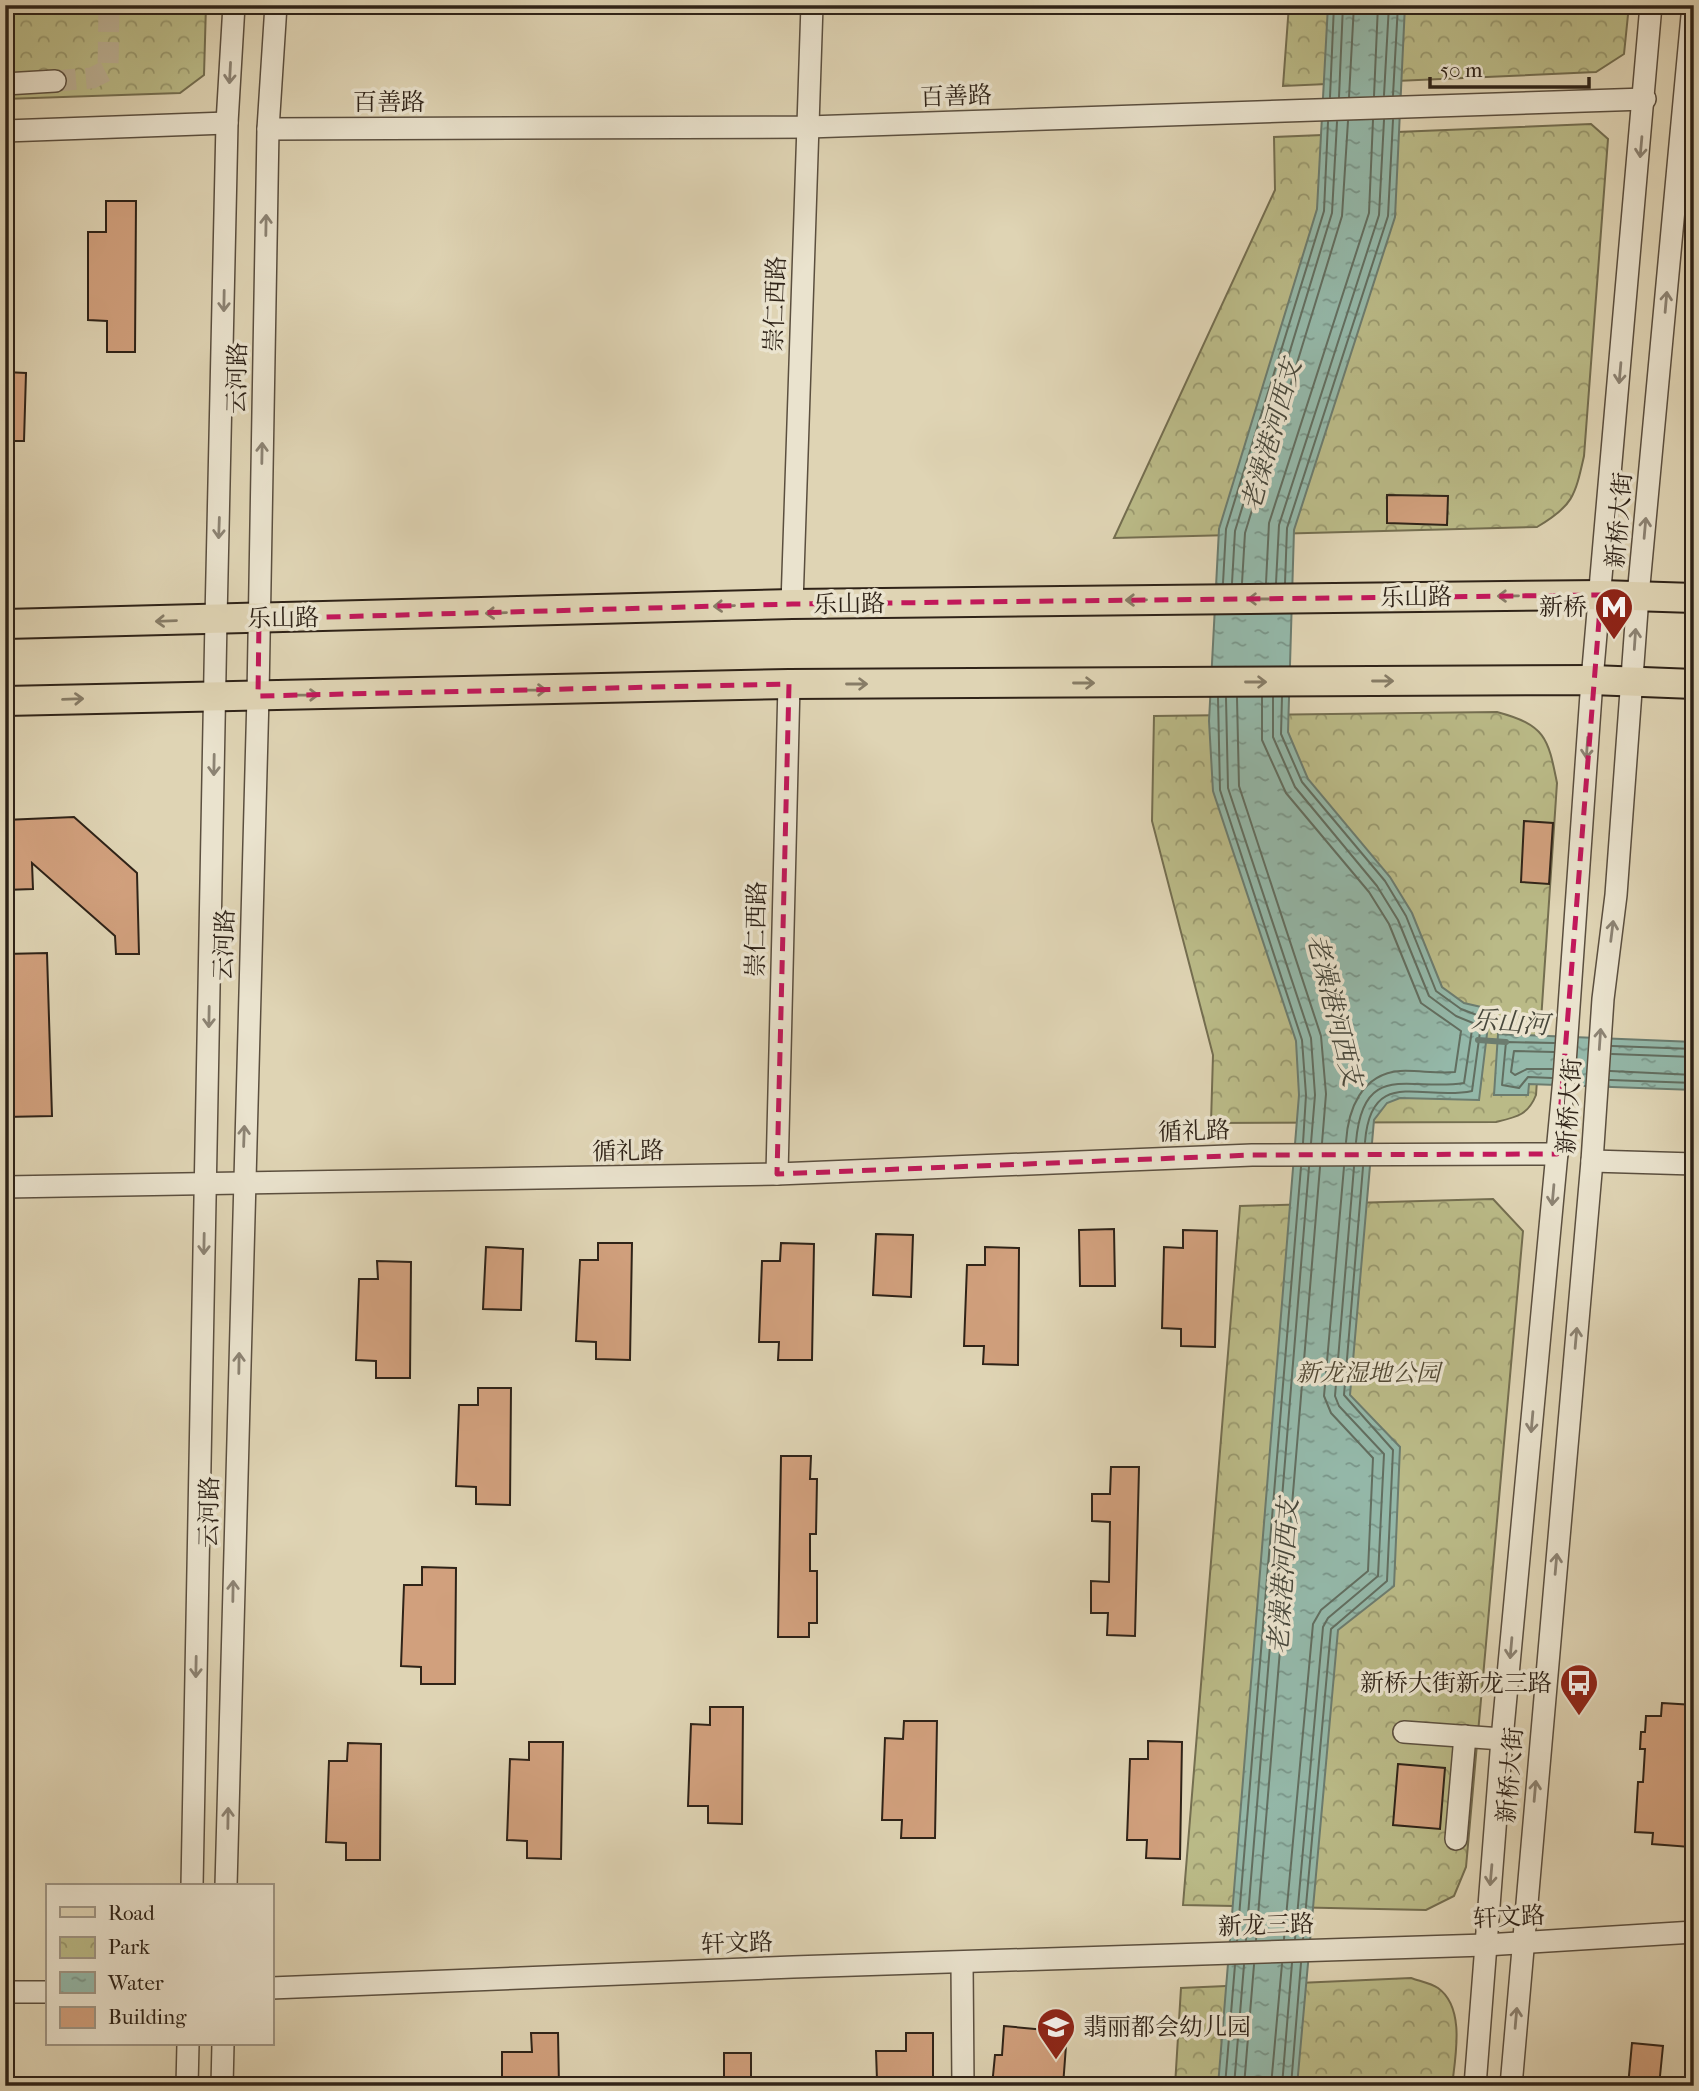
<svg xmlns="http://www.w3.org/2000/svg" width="1699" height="2091" font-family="'IM FELL French Canon','Noto Serif SC',serif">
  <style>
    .park { fill: url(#park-crowns); stroke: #746e50; stroke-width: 2 }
    .water { fill: url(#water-ripples); stroke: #6c7c6f; stroke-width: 2 }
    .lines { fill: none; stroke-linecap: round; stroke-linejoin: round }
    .shore { stroke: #626e60; stroke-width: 2 }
    .stream { stroke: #6c7c6f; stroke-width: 6 }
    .building { fill: #d1a07d; stroke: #2f2318; stroke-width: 2 }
    .minor-tunnel { stroke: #bcb195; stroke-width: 21; stroke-dasharray: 21 10; stroke-linecap: butt }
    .minor-casing { stroke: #5b4f3f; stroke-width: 24 }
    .major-casing { stroke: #2f2318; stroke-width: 32 }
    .minor { stroke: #eae3ce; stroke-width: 21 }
    .major { stroke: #dfd4b4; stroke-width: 28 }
    .oneway { stroke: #8c8373 }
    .oneway2 { stroke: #877c66 }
    .marked { fill: none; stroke: #c2185b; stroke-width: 5; stroke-dasharray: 14 9; stroke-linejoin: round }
    .labels { text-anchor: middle; stroke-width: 7; stroke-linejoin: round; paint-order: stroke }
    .street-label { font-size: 24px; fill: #2f2318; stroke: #eae3ce }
    .poi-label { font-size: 24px; fill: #2f2318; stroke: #eae3ce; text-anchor: end }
    .park-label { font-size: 24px; font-style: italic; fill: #524934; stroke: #eae3ce }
    .water-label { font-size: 26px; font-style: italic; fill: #48483c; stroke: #eae3ce }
  </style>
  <defs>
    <pattern id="park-crowns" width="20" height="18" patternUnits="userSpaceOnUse" patternTransform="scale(1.75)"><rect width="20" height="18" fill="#baba87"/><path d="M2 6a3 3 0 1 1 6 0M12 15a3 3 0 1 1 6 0" fill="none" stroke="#98976d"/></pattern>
    <pattern id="water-ripples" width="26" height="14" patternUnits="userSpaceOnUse" patternTransform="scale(1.75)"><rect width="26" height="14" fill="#94b8a9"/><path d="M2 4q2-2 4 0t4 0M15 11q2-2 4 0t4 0" fill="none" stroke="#799589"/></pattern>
  </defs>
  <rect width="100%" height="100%" fill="#dfd4b4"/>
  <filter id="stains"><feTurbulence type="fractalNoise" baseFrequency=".00286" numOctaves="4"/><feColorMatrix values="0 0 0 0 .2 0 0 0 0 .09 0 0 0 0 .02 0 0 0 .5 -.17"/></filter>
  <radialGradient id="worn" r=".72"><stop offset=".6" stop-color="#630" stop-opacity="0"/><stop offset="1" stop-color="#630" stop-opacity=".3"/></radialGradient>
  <g class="park">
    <path d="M5 5H206L204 75 180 93 5 99Z"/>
    <path d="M1289 5H1629L1624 54 1596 72 1283 86Z"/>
    <path d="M1591 124 1608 139 1584 456C1575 496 1573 506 1537 527L1114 538 1275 190 1274 137Z"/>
    <path d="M1497 712C1545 725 1548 737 1557 783L1536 1095C1528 1115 1517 1117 1496 1122L1211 1123 1213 1055 1152 821 1154 716Z"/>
    <path d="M1493 1199 1523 1231 1466 1867 1454 1896 1426 1910 1183 1905 1240 1206Z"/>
    <path d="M1411 1978C1419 1981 1431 1983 1438 1988 1466 2008 1455 2058 1452 2086H1175L1181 1988Z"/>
  </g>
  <g class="water">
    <path d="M1328 5H1405L1395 217 1294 530 1288 732 1308 779 1390 877 1412 913 1442 987 1464 1003 1490 1009 1479 1100 1400 1098 1387 1103 1374 1120 1350 1395 1400 1447 1394 1586 1338 1630 1297 2086H1218L1299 1095 1296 1041 1213 791 1209 721 1219 529 1317 209Z"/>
    <path d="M1498 1034 1694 1042V1090L1529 1084 1528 1095H1494Z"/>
  </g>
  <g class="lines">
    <g class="shore">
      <path d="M1384 95 1389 5"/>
      <path d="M1393 95 1398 5"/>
      <path d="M1374 96 1378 5"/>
      <path d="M1330 97 1334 5"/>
      <path d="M1339 97 1343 5"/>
      <path d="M1349 97 1354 5"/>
      <path d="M1223 583 1226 529 1324 211 1328 122"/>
      <path d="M1232 583 1235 531 1332 213 1337 122"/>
      <path d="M1242 583 1245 533 1342 216 1348 121"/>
      <path d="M1266 583 1269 523 1369 213 1373 120"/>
      <path d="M1276 583 1279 525 1379 215 1384 120"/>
      <path d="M1285 583 1287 528 1388 216 1393 120"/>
      <path d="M1262 697V740L1286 793 1369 892 1389 924 1421 1003 1461 1031 1455 1072C1437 1074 1418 1070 1400 1071 1361 1074 1348 1110 1346 1142"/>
      <path d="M1273 697V737L1295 787 1377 886 1398 920 1429 996 1456 1016 1473 1023 1464 1083C1410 1092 1363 1059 1356 1142"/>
      <path d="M1282 697 1281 734 1302 782 1385 881 1406 916 1436 991 1461 1009 1482 1017 1472 1091C1423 1102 1371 1065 1365 1142"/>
      <path d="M1218 698 1220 790 1302 1040 1306 1095 1303 1143"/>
      <path d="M1226 698 1228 788 1311 1038 1315 1095 1311 1143"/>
      <path d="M1237 698 1239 786 1321 1036 1326 1094 1322 1143"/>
      <path d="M1612 1046 1694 1049"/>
      <path d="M1612 1054 1694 1057"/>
      <path d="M1552 1069H1527L1515 1075 1511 1072 1514 1051 1554 1052"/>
      <path d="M1610 1071 1694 1075"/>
      <path d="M1552 1078 1528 1077 1519 1088 1502 1085 1506 1042 1554 1043"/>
      <path d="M1610 1080 1694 1083"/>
      <path d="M1284 1939 1313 1624 1321 1610 1368 1571 1373 1458 1331 1413 1324 1396 1344 1167"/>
      <path d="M1295 1939 1323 1627 1328 1618 1378 1576 1384 1454 1339 1406 1335 1396 1354 1167"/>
      <path d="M1303 1939 1331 1629 1387 1581 1393 1450 1344 1395 1363 1167"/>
      <path d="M1246 1940 1309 1167"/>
      <path d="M1256 1940 1320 1167"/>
      <path d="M1237 1941 1301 1167"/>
      <path d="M1225 2086 1235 1965"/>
      <path d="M1234 2086 1244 1965"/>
      <path d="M1244 2086 1254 1965"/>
      <path d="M1271 2086 1282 1964"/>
      <path d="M1282 2086 1292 1963"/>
      <path d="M1291 2086 1301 1963"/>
    </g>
    <path class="stream" d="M1478 1040 1506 1042"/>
  </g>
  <g class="building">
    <path d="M106 201H136L135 352H107V321L88 320V232H106Z"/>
    <path d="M5 372 26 373 24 441H5Z"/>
    <path d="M1387 495 1448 496 1447 525 1387 523Z"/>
    <path d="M74 817 137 873 139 954H116L115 936 32 863 33 889 5 890V820Z"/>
    <path d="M1524 821 1553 823 1549 884 1521 882Z"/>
    <path d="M47 953 52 1116 5 1117V954Z"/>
    <path d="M1114 1229 1115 1286H1080L1079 1230Z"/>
    <path d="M1183 1230 1217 1231 1215 1347 1181 1346V1329L1162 1328 1164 1247 1183 1248Z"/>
    <path d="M876 1234 913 1235 911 1297 873 1295Z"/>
    <path d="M598 1243H632L630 1360 596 1359V1342L576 1341 580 1260H598Z"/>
    <path d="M781 1243 814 1244 812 1360H778L779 1342H759L762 1261H780Z"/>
    <path d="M486 1247 523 1249 521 1310 483 1309Z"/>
    <path d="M985 1247 1019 1248 1018 1365 983 1364 984 1346H964L967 1265H985Z"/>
    <path d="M377 1261 411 1262 410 1378H376V1361L356 1360 359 1279H378Z"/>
    <path d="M478 1388H511L510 1505 476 1504V1487L456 1486 459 1405H478Z"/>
    <path d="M781 1456H811L810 1479H817L816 1534H810V1571H817V1623H809V1637H778Z"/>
    <path d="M1111 1467H1139L1135 1636 1107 1635 1108 1613H1091V1581L1109 1582 1110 1522 1092 1521V1494H1110Z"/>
    <path d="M422 1567 456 1568 455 1684H421V1667L401 1666 404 1585H422Z"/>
    <path d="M1662 1703 1694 1705 1690 1847 1652 1844 1653 1833 1635 1832 1638 1782H1643L1645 1749H1640L1641 1732H1645L1646 1716H1661Z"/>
    <path d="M710 1707H743L742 1824 708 1823V1806H688L691 1724 710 1725Z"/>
    <path d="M904 1721H937L935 1838H901L902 1820H882L885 1738 903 1739Z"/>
    <path d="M1148 1741 1182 1742 1180 1859 1146 1858 1147 1840H1127L1130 1759H1148Z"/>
    <path d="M529 1742H563L561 1859 527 1858V1841L507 1840 510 1759 529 1760Z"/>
    <path d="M348 1743 381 1744 380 1860H346V1843L326 1842 329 1761H347Z"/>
    <path d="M1398 1764 1445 1768 1440 1829 1393 1825Z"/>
    <path d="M1004 2026 1067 2032 1063 2086H992L995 2055H1002Z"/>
    <path d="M531 2033H558L559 2086H513V2081H502V2052H532Z"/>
    <path d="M906 2033H933V2086H888V2080H877L876 2051H906Z"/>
    <path d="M1632 2043 1663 2046 1659 2086H1628Z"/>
    <rect x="724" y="2053" width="27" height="33"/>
  </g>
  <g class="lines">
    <path class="minor-tunnel" d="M55 81 92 78 108 70 109 5"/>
    <defs>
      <g id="minor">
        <path d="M5 84 55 81"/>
        <path d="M268 129 808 127 1645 99"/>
        <path d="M5 131 227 123"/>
        <path d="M792 604 812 5"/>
        <path d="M1592 1161 1694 1164"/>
        <path d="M777 1174 789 684"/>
        <path d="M5 1187 777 1174 1252 1155 1557 1154"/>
        <path d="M1404 1732 1502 1739"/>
        <path d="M1456 1839 1465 1736"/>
        <path d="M192 1886 216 619 227 123 234 5"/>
        <path d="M226 1886 258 696 268 129 276 5"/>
        <path d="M962 1963 963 2086"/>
        <path d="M271 1988 793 1967 1485 1945 1694 1932"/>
        <path d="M5 1992H47"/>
        <path d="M187 2086 188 2044"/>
        <path d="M222 2086 223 2044"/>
        <path d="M1475 2086 1502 1739 1564 1078 1592 680 1651 5"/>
        <path d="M1511 2086 1592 1161 1603 999 1616 895 1638 596 1693 5"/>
      </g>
      <g id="major">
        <path d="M5 624 792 604 1601 595 1694 598"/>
        <path d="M5 701 789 684 1592 680 1694 684"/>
      </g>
    </defs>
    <use href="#minor" class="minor-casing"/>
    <use href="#major" class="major-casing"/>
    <use href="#minor" class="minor"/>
    <use href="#major" class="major"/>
  </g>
  <defs><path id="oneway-shaft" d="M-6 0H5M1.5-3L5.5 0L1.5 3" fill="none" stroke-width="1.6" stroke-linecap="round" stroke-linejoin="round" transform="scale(1.75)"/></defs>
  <g class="oneway">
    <use href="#oneway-shaft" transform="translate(230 73) rotate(93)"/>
    <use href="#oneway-shaft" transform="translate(1641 147) rotate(95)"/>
    <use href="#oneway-shaft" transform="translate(266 225) rotate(-89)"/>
    <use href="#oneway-shaft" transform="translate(224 301) rotate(91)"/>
    <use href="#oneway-shaft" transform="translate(1666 302) rotate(-85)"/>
    <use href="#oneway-shaft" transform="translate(1620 373) rotate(95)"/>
    <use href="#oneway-shaft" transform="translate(262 453) rotate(-89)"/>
    <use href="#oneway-shaft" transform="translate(219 528) rotate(92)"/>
    <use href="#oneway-shaft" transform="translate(1645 528) rotate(-85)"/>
    <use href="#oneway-shaft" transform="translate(1635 639) rotate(-86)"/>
    <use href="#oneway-shaft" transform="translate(1587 748) rotate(94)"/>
    <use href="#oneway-shaft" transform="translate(214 765) rotate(91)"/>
    <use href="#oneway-shaft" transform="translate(1612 931) rotate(-83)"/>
    <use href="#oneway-shaft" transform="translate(209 1017) rotate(91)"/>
    <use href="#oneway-shaft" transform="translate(1600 1039) rotate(-86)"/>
    <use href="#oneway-shaft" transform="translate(244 1136) rotate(-88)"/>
    <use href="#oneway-shaft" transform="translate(1553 1195) rotate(95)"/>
    <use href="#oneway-shaft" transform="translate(204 1244) rotate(91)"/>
    <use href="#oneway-shaft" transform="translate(1576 1338) rotate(-85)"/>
    <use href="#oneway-shaft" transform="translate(239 1363) rotate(-89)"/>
    <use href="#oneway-shaft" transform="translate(1532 1422) rotate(95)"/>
    <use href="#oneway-shaft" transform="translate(1556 1564) rotate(-85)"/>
    <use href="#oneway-shaft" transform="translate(233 1591) rotate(-89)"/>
    <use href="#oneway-shaft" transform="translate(1511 1648) rotate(95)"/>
    <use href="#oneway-shaft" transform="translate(196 1667) rotate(91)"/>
    <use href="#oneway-shaft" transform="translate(1535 1791) rotate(-85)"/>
    <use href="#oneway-shaft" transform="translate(228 1818) rotate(-89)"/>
    <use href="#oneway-shaft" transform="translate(1491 1875) rotate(95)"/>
    <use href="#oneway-shaft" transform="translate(1516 2018) rotate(-85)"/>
  </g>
  <g class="oneway2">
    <use href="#oneway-shaft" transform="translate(1508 596) rotate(179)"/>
    <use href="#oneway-shaft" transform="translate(1258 599) rotate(180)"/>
    <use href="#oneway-shaft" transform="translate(1136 600) rotate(179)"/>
    <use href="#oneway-shaft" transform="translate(724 606) rotate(178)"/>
    <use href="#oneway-shaft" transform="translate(496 613) rotate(178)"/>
    <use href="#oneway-shaft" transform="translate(166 621) rotate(178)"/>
    <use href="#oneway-shaft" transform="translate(1383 681)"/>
    <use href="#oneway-shaft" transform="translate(1256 682)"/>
    <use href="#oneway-shaft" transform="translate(1084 683)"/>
    <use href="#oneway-shaft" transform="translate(857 684)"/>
    <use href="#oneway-shaft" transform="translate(536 690) rotate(-1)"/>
    <use href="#oneway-shaft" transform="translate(308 695) rotate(-1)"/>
    <use href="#oneway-shaft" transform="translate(73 699) rotate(-2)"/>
  </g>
  <path class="marked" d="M1601 595 1557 1154 1252 1155 777 1174 789 684 258 696 259 619 792 604Z"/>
  <defs>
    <symbol id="metro-pin" viewBox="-11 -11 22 30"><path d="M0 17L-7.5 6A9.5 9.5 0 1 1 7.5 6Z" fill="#8f2418" stroke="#eae3ce"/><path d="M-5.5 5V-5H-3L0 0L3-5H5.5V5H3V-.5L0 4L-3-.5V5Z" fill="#fff"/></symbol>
    <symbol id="bus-pin" viewBox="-11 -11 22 30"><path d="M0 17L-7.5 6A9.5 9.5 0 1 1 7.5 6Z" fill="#8f2418" stroke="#eae3ce"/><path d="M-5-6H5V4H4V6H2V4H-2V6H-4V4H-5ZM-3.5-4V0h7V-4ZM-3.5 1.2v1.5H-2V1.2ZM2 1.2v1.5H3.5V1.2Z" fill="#fff"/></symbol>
    <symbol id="school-pin" viewBox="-11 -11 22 30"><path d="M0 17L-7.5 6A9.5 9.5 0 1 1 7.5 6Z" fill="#8f2418" stroke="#eae3ce"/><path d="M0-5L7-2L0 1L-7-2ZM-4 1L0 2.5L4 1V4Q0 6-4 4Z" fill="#fff"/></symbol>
  </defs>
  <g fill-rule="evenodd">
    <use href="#metro-pin" x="1592" y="585" width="44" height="60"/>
    <use href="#bus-pin" x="1557" y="1661" width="44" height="60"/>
    <use href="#school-pin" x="1034" y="2005" width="44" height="60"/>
  </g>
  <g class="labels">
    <g class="street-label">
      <text transform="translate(956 96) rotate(-2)" y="8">百善路</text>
      <text x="389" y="110">百善路</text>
      <text transform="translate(775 304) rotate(-88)" y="8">崇仁西路</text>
      <text transform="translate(237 378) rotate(-89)" y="8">云河路</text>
      <text transform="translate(1619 520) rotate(-85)" y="8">新桥大街</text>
      <text transform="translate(1416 597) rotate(-1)" y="8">乐山路</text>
      <text transform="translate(849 604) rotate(-1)" y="8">乐山路</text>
      <text transform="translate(283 618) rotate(-1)" y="8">乐山路</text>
      <text transform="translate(756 929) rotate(-89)" y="8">崇仁西路</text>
      <text transform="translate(224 945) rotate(-88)" y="8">云河路</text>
      <text transform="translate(1569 1106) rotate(-86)" y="8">新桥大街</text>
      <text transform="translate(1194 1131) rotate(-2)" y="8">循礼路</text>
      <text transform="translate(628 1151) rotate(-1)" y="8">循礼路</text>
      <text transform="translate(209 1512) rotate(-89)" y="8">云河路</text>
      <text transform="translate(1510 1775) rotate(-85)" y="8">新桥大街</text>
      <text transform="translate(1509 1917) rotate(-3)" y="8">轩文路</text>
      <text transform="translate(1266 1925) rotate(-2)" y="8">新龙三路</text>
      <text transform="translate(737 1943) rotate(-2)" y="8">轩文路</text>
    </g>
    <g class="poi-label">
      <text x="1587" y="615">新桥</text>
      <text x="1552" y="1691">新桥大街新龙三路</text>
      <text x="1083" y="2035" text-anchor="start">翡丽都会幼儿园</text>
    </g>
    <g class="park-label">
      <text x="1368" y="1381">新龙湿地公园</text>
    </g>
    <g class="water-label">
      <text transform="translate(1271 435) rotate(-74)" y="9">老澡港河西支</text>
      <text transform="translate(1335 1010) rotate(76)" y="9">老澡港河西支</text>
      <text transform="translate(1510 1022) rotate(4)" y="9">乐山河</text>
      <text transform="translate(1283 1576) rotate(-86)" y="9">老澡港河西支</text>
    </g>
  </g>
  <rect width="1699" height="2091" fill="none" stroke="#dfd4b4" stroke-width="28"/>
  <rect x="7" y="7" width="1685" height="2077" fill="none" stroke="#2f2318" stroke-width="3.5"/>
  <rect x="14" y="14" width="1671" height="2063" fill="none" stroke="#2f2318" stroke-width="2"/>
  <rect x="46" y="1884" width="228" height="161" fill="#eae3ce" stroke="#9f9685" stroke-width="2"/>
  <rect x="60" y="1907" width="35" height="10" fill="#dfd4b4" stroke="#9f9685" stroke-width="2"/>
  <text x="108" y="1920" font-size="21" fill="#2f2318">Road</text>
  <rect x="60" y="1937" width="35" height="21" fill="url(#park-crowns)" stroke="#9f9685" stroke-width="2"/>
  <text x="108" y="1954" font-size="21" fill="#2f2318">Park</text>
  <rect x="60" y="1972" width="35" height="21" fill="url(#water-ripples)" stroke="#9f9685" stroke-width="2"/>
  <text x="108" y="1990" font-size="21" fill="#2f2318">Water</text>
  <rect x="60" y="2007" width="35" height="21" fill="#d1a07d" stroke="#9f9685" stroke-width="2"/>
  <text x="108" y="2024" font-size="21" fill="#2f2318">Building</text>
  <path d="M1430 77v10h159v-10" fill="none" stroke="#2f2318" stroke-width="3.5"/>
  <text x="1440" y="77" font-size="21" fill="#2f2318" stroke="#eae3ce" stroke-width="5" paint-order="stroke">50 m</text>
  <rect width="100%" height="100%" filter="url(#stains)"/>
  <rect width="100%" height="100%" fill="url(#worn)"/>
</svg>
